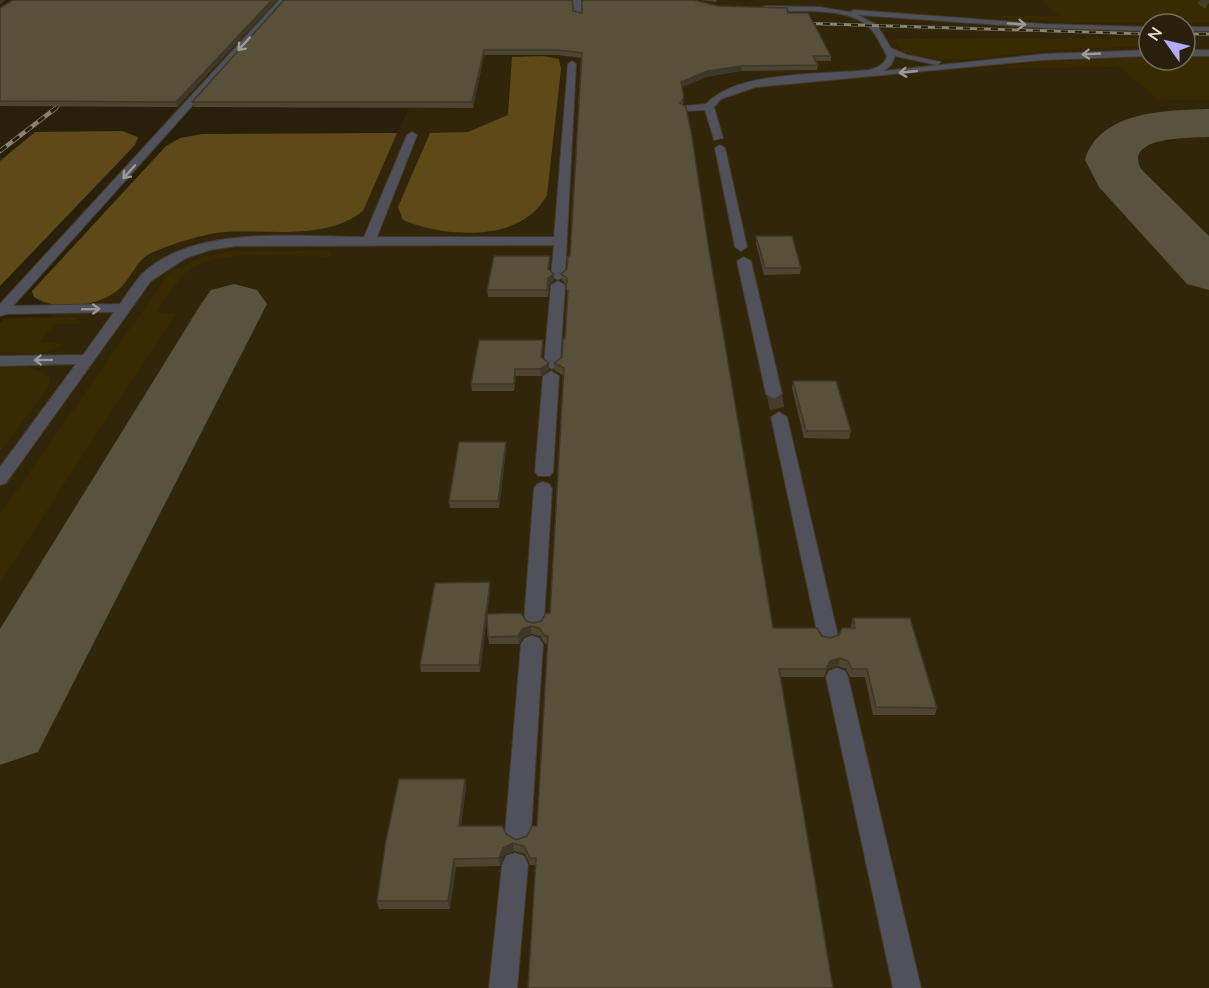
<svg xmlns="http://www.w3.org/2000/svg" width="1209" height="988" font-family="'Nunito Sans',sans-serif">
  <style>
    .built { fill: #312609; fill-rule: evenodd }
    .green { fill: #382a01 }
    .forest { fill: #5d4a18 }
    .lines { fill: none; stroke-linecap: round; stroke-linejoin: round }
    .taxiway { fill: #58523e; fill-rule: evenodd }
    .minor-tunnel-far1 { stroke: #443d29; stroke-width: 9; stroke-dasharray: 9 4.5; stroke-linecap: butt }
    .minor-tunnel { stroke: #443d29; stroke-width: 15; stroke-dasharray: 15 8; stroke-linecap: butt }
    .minor-casing { stroke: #433b27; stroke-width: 2 }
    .minor { fill: #51515b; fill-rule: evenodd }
    .rail-far1-casing { stroke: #898372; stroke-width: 3 }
    .rail-casing { stroke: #898372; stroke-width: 4.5 }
    .rail-far1 { stroke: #28200b; stroke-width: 2; stroke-dasharray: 7; stroke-linecap: butt }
    .rail { stroke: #28200b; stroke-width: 3; stroke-dasharray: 8; stroke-linecap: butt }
    .wall { fill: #4d4532 }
    .shaded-wall { fill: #3e3829 }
    .building { fill: #59503a; stroke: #3e3829; stroke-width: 1.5 }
    .oneway { stroke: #9c9998 }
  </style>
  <rect width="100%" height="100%" fill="#28200b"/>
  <path class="built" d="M108 0H1209V988H0V352H25L60 305 43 303 34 297 32 291 173 141 202 134 397 133 409 108 0 106V78ZM1149 24H1185V60H1149Z"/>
  <g class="green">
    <path d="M1041 0H1209V23H1068L980 16H1059Z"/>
    <path d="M1149 38V47C1114 47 1078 48 1043 51 997 55 947 68 902 52L895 39Z"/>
    <path d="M1149 57V60H1185V57H1209V100L1160 101 1119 67 972 69 1044 62Z"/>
    <path d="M232 251H332L329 257C290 257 214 246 184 275 174 285 165 300 157 312L176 313 0 582V514L168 274 201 257Z"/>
    <path d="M75 317 83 324 54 325 39 342 67 344 39 354 0 352V323L4 318Z"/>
    <path d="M0 367C18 367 36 364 49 378V387L0 452Z"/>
  </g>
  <g class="forest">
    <path d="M543 56 559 59 561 69 547 195C522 243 446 238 403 220L398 207 430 133 468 132 508 115 512 57Z"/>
    <path d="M122 131 138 137 135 145 0 286V161L35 132Z"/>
    <path d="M397 133 363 211C324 241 271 229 225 232 210 233 194 238 180 242 169 246 156 250 146 256 134 265 129 282 117 291 96 307 55 311 34 297L32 291 166 146 180 138 202 134Z"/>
  </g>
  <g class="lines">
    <g class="taxiway">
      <path d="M1209 109V137C1189 138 1124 136 1141 169L1209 236V290L1187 284 1099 187 1085 160C1099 111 1167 110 1209 109Z"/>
      <path d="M234 284 257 290 267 304 38 752 0 765V629L201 304 211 290Z"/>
    </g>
    <path class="minor-tunnel-far1" d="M1200 0 1209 6"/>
    <path class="minor-tunnel" d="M774 394 779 417"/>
    <defs>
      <g id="minor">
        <path d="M279 0H287L13 306 120 304C127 294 134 283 142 274 194 224 298 237 364 237L407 135 412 132 417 135 377 237H554L568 64 572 61 576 64 565 276 558 280 551 276 554 245 236 246 210 250 186 258 151 281 6 483 0 485V467L76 364 0 366V356L83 355 114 312 6 314 0 316V304Z"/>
        <path d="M573 0H581V16L574 14Z"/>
        <path d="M765 6 819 7 850 12 854 10 1043 24 1149 27V31L1043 28 858 15 877 25 891 48 907 55 941 62 937 65 895 56 891 65 884 71 1043 54 1149 50V56L1043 60 756 87 721 99 714 107 723 138 714 140 705 110 687 111 682 108 684 106 706 104C737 70 824 75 868 70 877 68 884 65 887 56 881 47 878 36 870 28 847 4 792 14 762 10L761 8Z"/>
        <rect x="1185" y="27" width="24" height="4"/>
        <rect x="1185" y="50" width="24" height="6"/>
        <path d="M720 145 725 148 747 247 741 251 735 247 715 148Z"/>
        <path d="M744 257 751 261 782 394 774 399 766 394 737 261Z"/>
        <path d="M558 281 565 285 560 364 552 369 544 364 551 285Z"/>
        <path d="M551 371 559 376 553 472 550 476H538L535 472 543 376Z"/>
        <path d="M779 412 787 417 838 636 835 642 828 644 821 642 818 636 771 417Z"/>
        <path d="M543 482 549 484 552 488 544 621 541 627 534 629 527 627 524 621 534 488 537 484Z"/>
        <path d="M532 636 539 638 543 644 531 833 527 841 518 845 509 841 505 833 521 644 525 638Z"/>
        <path d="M837 668 845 671 848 677 921 988H893L826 677 829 671Z"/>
        <path d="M515 853 524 856 528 865 517 988H489L502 865 506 856Z"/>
      </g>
    </defs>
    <use href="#minor" class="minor-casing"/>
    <use href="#minor" class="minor"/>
    <defs>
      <g id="rail-far1">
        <path d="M795 23 1149 34"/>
        <path d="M1185 34H1209"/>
        <path d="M54 110 71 95"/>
      </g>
      <path id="rail" d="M0 151 56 108"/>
    </defs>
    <use href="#rail-far1" class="rail-far1-casing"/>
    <use href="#rail" class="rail-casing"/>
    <use href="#rail-far1" class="rail-far1"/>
    <use href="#rail" class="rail"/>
  </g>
  <g class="wall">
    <path d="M13 0H277L177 107 0 106V8Z"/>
    <path d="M701 0H717L716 2Z"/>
    <path d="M718 6 788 13 831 56V61H816L818 65 817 70 741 71 706 77 682 87 684 98 683 105 773 628 830 638 839 635 851 628V626L853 618 937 708 935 715H873L865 677H850L846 669 838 666 828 669 824 677H780L535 865H530L525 854 514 851 504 855 500 866 456 867 450 909H379L377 901 465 779 466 787 461 826 506 834 516 840 527 836 537 826 548 644H545L540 636 531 634 523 637 519 644H489L488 637 526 621 534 623 541 621 550 613 563 375 554 370V363L562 357 565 339 568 297H567V285L562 280 561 274 567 269 570 256 581 58 558 55H484L473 108 194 107 192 102 573 11 582 13Z"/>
    <path d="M756 236 801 268 800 274 764 275 756 243Z"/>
    <path d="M550 263 549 270 554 274V280L549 285 548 297H488L487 290Z"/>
    <path d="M543 340 542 358 549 370 541 376H516L514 391H472L471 384Z"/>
    <path d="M793 381 851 431 849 439 804 438 792 388Z"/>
    <path d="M506 450 499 508H450L449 501Z"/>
    <path d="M490 582V590L480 672H421L420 665Z"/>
  </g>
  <g class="shaded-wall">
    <path d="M0 0H6L0 4Z"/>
    <path d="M272 0H277L177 107 176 102Z"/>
    <path d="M484 50V55L473 108 472 102Z"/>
    <path d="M742 66 741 71 706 77 680 88 681 82 707 71Z"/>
    <path d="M554 274V280L549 285 548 297V278Z"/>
    <path d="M549 363V370L541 376 540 369Z"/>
    <path d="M515 369 516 376 514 391V384Z"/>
    <path d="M506 442V450L499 508 498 501Z"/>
    <path d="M490 582V590L480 672 479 665Z"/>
    <path d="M531 626V634L523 637 519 644 518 636 522 629Z"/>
    <path d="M840 658 838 666 828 669 824 677 826 669 830 661Z"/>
    <path d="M465 779 466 787 460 833 459 826Z"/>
    <path d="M513 843 514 851 504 855 500 866 499 858 503 848Z"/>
    <path d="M454 859 456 867 450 909 448 901Z"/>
  </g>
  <g class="building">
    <path d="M13 0H272L176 102 0 101V8Z"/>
    <path d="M284 0H572L573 11 582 13V0H694L718 6 787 8 788 13H808L831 56H813L818 65 742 66 707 71 681 82 684 98 680 103 686 107 692 137 708 244 773 628H817L822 636 830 638 839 635 842 628H855L853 618H910L937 708 876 707 867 669H852L848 661 840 658 830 661 826 669H779L833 988H528L536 858H530L524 846 513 843 503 848 499 858 454 859 448 901H377L386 840 399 779H465L459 826H502L506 834 516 840 527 836 532 826H537L548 636H545L539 628 531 626 522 629 518 636 488 637 487 614 521 613 526 621 534 623 541 621 546 613H550L564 368 554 363 562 357 563 339H565L568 290H566L567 278 561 274 567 269 568 256H570L582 53 558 50H484L472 102H192Z"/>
    <path d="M756 236H792L801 268H765Z"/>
    <path d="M494 256H550L548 269 554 274 548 278 547 290H487Z"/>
    <path d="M479 340H543L541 357 549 363 540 369H515L514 384H471Z"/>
    <path d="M793 381H836L851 431H806Z"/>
    <path d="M459 442H506L498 501H449Z"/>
    <path d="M490 582 479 665H420L435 583Z"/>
  </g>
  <defs><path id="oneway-shaft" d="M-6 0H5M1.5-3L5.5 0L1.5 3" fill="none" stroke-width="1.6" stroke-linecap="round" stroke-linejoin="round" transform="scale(1.5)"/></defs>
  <g class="oneway">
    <use href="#oneway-shaft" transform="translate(1017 24) rotate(4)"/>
    <use href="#oneway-shaft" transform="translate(244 44) rotate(132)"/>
    <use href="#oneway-shaft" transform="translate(1091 54) rotate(177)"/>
    <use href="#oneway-shaft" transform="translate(908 72) rotate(174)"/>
    <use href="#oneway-shaft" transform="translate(129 172) rotate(132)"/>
    <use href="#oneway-shaft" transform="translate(91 309) rotate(-1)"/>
    <use href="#oneway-shaft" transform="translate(43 360) rotate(179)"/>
  </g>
  <g transform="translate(1167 42) rotate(304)"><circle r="28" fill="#28200b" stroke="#746d5b" stroke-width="1.5"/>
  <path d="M0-4.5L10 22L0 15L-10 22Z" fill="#b4acf9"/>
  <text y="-9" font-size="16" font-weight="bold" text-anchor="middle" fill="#e6e1d4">N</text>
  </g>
</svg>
